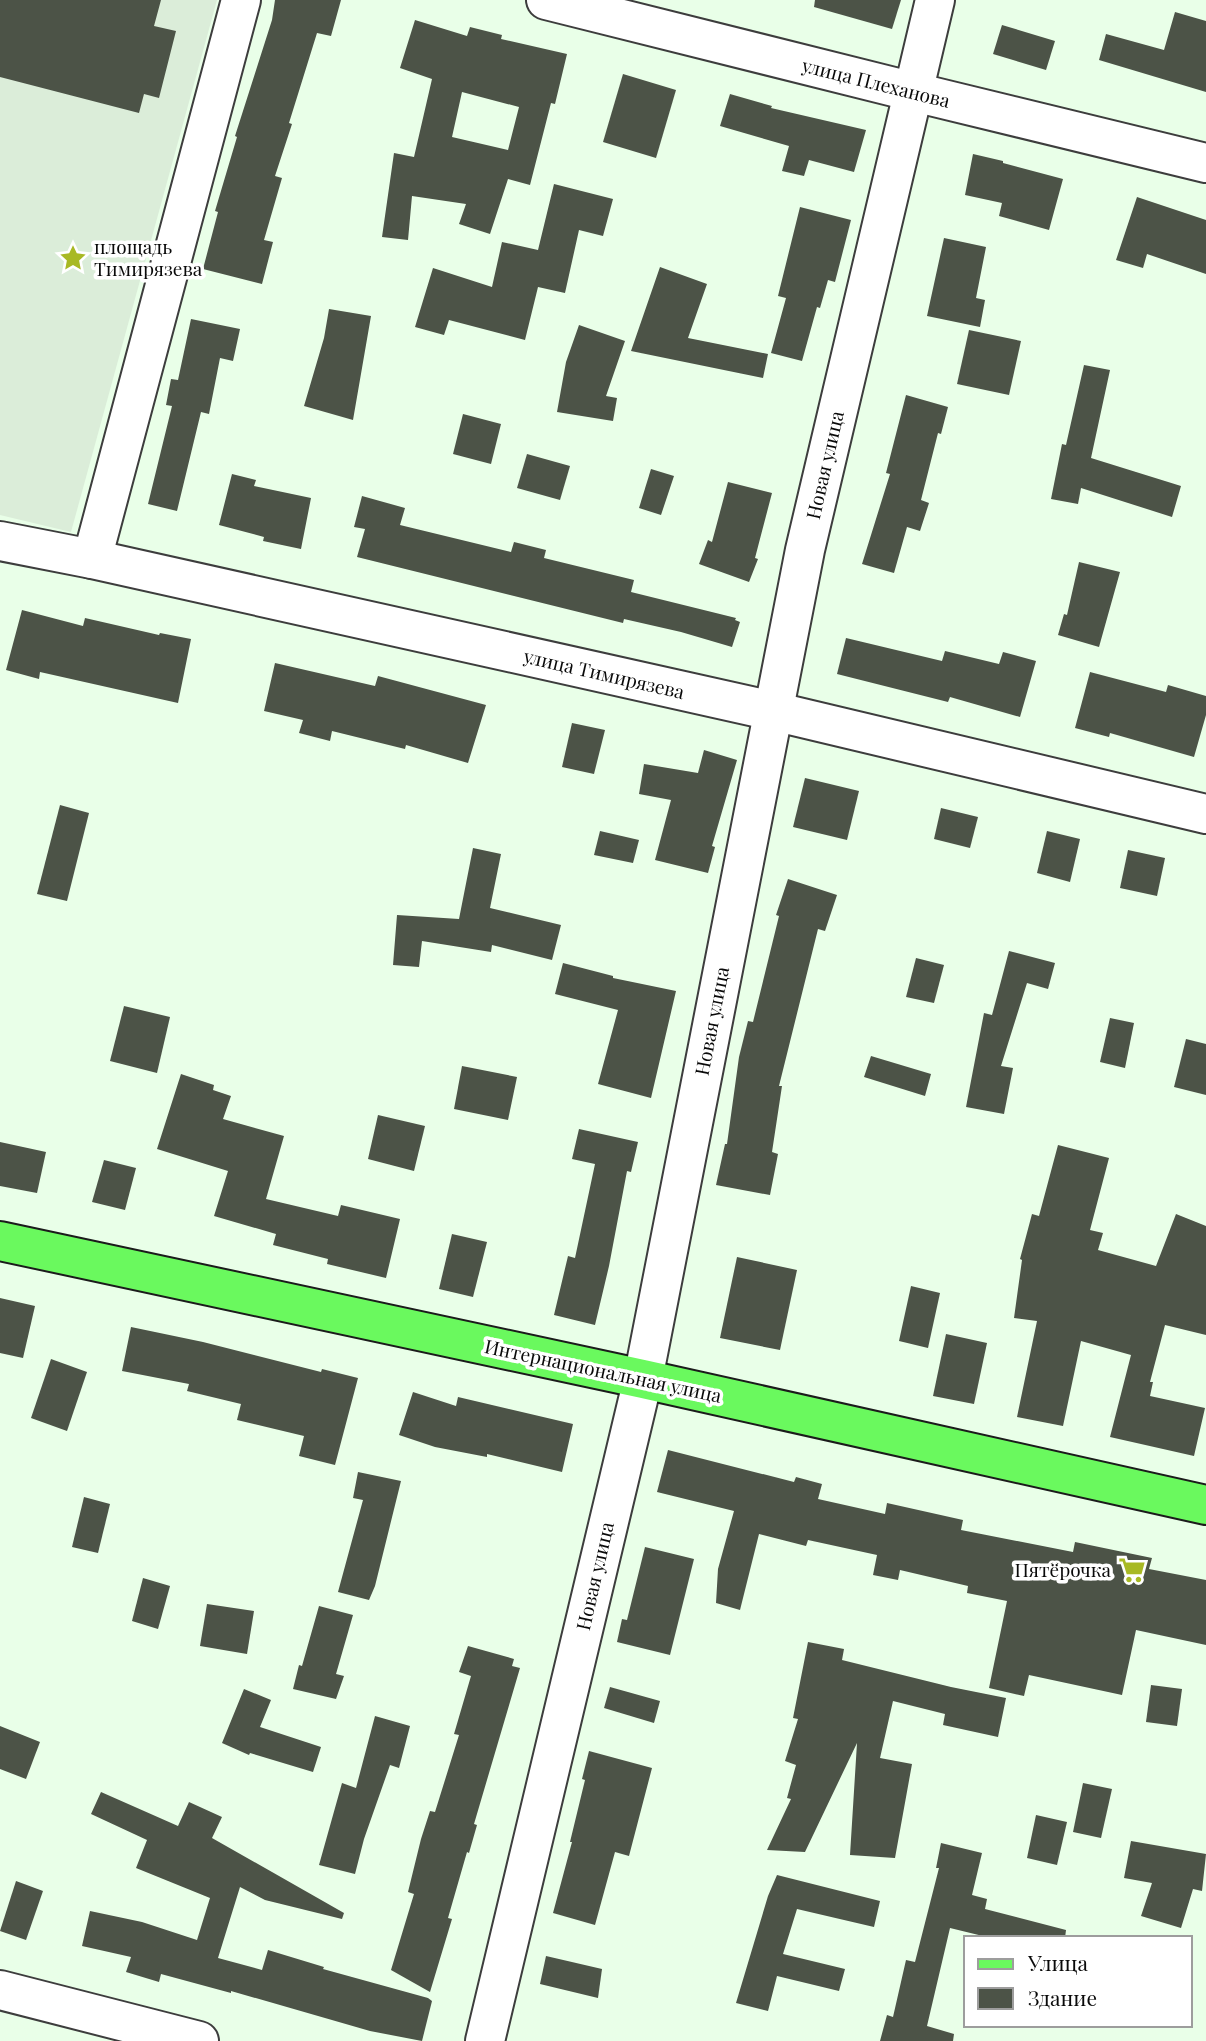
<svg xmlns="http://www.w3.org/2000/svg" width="1206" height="2041" font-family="'Playfair Display',serif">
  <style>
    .plaza { fill: #dbedd9 }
    .building { fill: #4c5347; fill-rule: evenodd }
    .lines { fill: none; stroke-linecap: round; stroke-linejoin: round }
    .minor-casing { stroke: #3d3d3d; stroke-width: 42 }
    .major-casing { stroke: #1b1b1b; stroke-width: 42 }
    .minor { stroke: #fff; stroke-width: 38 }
    .major { stroke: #6af95e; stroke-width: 38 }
    .labels { text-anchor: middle; stroke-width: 7; stroke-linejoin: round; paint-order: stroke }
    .street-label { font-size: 19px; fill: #0a0a0a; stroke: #fff }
    .poi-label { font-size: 19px; fill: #0a0a0a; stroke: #fff; text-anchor: start }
  </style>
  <rect width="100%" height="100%" fill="#e9ffe8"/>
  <path class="plaza" d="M0 0H217L71 532 0 515Z"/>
  <g class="building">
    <path d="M0 0H161L154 26 176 31 159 98 144 94 139 113 0 77Z"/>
    <path d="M275 0H341L331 36 317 33 289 123 292 124 275 176 282 178 264 240 273 242 262 284 203 269 218 212 215 211 237 137 235 136 272 20Z"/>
    <path d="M815 0H901L892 29 814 7Z"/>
    <path d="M1175 12 1206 21V92L1099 60 1106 34 1164 50Z"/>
    <path d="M415 20 467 36 470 27 502 35 501 39 567 54 555 104 551 103 530 185 508 179 490 234 459 224 466 204 412 196 408 240 382 237 394 153 414 157 432 79 400 68ZM462 92 519 107 508 150 452 137Z"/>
    <path d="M1002 25 1055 41 1046 70 993 54Z"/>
    <path d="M623 74 676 90 656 158 603 142Z"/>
    <path d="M730 94 772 106 771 108 866 130 854 172 809 160 804 176 782 171 789 146 720 126Z"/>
    <path d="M973 154 1003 161V163L1063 179 1049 230 999 216 1002 203 965 195Z"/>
    <path d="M554 184 613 199 603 236 579 230 565 293 538 287 525 340 449 320 444 335 415 327 433 268 492 287 502 242 538 250Z"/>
    <path d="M1137 197 1206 220V274L1147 254 1143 268 1116 260Z"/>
    <path d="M800 207 851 220 835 282 828 280 820 308 817 307 802 361 771 353 786 298 778 296Z"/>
    <path d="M944 238 986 247 976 298 985 300 980 327 927 316Z"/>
    <path d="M660 267 707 284 688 338 768 354 763 378 631 351Z"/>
    <path d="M329 309 371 316 353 420 304 406 324 338Z"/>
    <path d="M191 319 240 329 233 361 220 358 209 414 201 412 177 511 148 504 172 406 166 405 171 379 178 380Z"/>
    <path d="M579 325 625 341 606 396 617 398 613 421 557 412 566 362Z"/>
    <path d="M969 330 1021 341 1009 395 957 384Z"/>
    <path d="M1084 365 1110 370 1091 458 1181 486 1172 517 1081 488 1078 504 1051 499 1062 444 1066 445Z"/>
    <path d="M906 395 948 407 941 434 938 433 921 500 929 503 920 531 907 527 894 573 862 564 890 474 886 473Z"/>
    <path d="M463 414 501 424 491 464 453 454Z"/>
    <path d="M527 454 570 466 560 500 517 488Z"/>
    <path d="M651 469 674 476 661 515 639 508Z"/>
    <path d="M232 474 256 480 254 486 311 498 301 549 263 541 264 537 219 525Z"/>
    <path d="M728 482 772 493 755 558 758 559 749 582 699 564 708 540 712 542Z"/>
    <path d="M362 496 405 508 400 525 511 552 514 542 546 550 544 558 634 580 631 592 736 618 735 620 740 622 732 647 681 632 624 619 623 623 357 557 365 529 354 527Z"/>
    <path d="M1079 562 1120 572 1099 647 1058 635 1064 614 1067 615Z"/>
    <path d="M22 610 83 626 85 618 159 635 160 633 191 639 178 703 40 672 39 679 6 670Z"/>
    <path d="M846 638 942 661 945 651 999 664 1003 652 1036 661 1020 717 950 697 948 702 837 674Z"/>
    <path d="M275 663 375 686 378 676 486 705 468 763 406 745 405 749 332 731 330 741 299 733 303 720 264 711Z"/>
    <path d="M1090 672 1166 692 1168 685 1206 696V715L1194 757 1110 733 1109 737 1075 728Z"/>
    <path d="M572 723 605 730 594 774 562 767Z"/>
    <path d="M704 750 737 760 712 846 715 847 708 873 655 860 671 800 639 794 644 764 698 773Z"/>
    <path d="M805 778 859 791 847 840 793 827Z"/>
    <path d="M60 805 89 813 67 901 37 894Z"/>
    <path d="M941 808 978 817 970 848 934 839Z"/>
    <path d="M600 831 639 840 633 863 594 855Z"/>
    <path d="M1047 831 1080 839 1070 882 1037 873Z"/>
    <path d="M473 848 501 854 490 908 561 925 552 960 492 945 491 952 422 941 419 967 393 965 397 915 459 919Z"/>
    <path d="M1128 850 1165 858 1157 896 1120 888Z"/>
    <path d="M788 879 837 895 825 931 818 929 779 1086H782L772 1152 778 1154 770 1195 716 1185 725 1144H727L739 1057 748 1021 753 1022 779 916 776 915Z"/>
    <path d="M1009 951 1055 963 1048 989 1027 983 1001 1066 1013 1068 1004 1114 966 1107 984 1013 992 1015Z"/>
    <path d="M916 958 944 965 934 1003 906 997Z"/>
    <path d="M563 963 613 976V978L676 991 651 1098 598 1084 618 1010 555 994Z"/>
    <path d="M124 1006 170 1017 157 1073 110 1061Z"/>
    <path d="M1110 1018 1134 1023 1125 1068 1100 1062Z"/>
    <path d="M1186 1039 1206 1044V1095L1174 1087Z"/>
    <path d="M871 1056 931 1074 925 1096 864 1077Z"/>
    <path d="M462 1066 517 1077 508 1120 454 1109Z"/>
    <path d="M181 1074 214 1085 213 1090 231 1096 223 1119 284 1136 266 1199 338 1216 341 1205 400 1219 386 1278 327 1264 328 1259 273 1245 276 1234 214 1216 228 1171 157 1149Z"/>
    <path d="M378 1115 425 1126 414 1171 368 1159Z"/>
    <path d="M579 1129 638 1142 631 1172 627 1171 609 1266 595 1325 554 1315 568 1256 575 1258 595 1164 572 1159Z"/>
    <path d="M0 1142 46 1152 37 1193 0 1186Z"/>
    <path d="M1058 1145 1109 1158 1090 1230 1103 1233 1098 1250 1156 1266 1176 1214 1206 1226V1335L1165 1325 1150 1382H1153L1150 1396 1205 1408 1194 1456 1110 1437 1131 1355 1081 1341 1063 1426 1017 1417 1037 1321 1014 1318 1022 1260 1020 1259 1032 1214 1039 1216Z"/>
    <path d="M104 1160 136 1168 125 1210 92 1202Z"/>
    <path d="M452 1234 487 1242 473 1297 439 1289Z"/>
    <path d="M737 1257 797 1270 780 1350 720 1338Z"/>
    <path d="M911 1286 940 1293 928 1348 899 1341Z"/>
    <path d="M0 1298 35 1306 23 1358 0 1353Z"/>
    <path d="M131 1327 203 1342 321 1372 322 1369 358 1378 335 1465 299 1456 304 1436 237 1420 241 1404 187 1391 189 1384 122 1371Z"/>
    <path d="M946 1334 987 1343 974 1404 933 1396Z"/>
    <path d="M51 1359 87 1372 67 1431 31 1418Z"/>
    <path d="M413 1392 456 1406 458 1397 573 1424 562 1472 487 1454V1457L435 1447 399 1435Z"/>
    <path d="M668 1450 794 1482 796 1477 822 1484 818 1499 885 1514 887 1503 963 1520 961 1530 1073 1552 1075 1542 1152 1558 1149 1569 1206 1580V1645L1136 1630 1122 1695 1029 1675 1024 1696 989 1688 1007 1601 967 1593 968 1586 900 1570 898 1580 873 1575 877 1555 808 1540 806 1546 759 1534 740 1610 716 1603 718 1569 734 1511 657 1492Z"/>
    <path d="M358 1472 401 1481 375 1586 369 1600 338 1592 363 1500 353 1498Z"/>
    <path d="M84 1497 110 1504 98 1553 72 1547Z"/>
    <path d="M645 1547 694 1559 670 1655 617 1642 622 1619 627 1620Z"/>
    <path d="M143 1578 170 1586 158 1629 132 1621Z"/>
    <path d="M207 1604 254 1611 247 1654 200 1646Z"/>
    <path d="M319 1606 353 1615 336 1674 344 1676 336 1699 293 1689 299 1665 302 1666Z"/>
    <path d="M808 1642 844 1649 842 1660 951 1687 1006 1698 998 1737 943 1725 945 1714 893 1701 880 1758 912 1764 895 1858 850 1855 857 1743 805 1852 767 1850 791 1799 787 1798 796 1765 785 1761 798 1719 793 1718Z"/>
    <path d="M468 1646 514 1659 512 1666 520 1668 474 1824 477 1825 469 1853 467 1852 448 1918 452 1919 430 1992 391 1970 414 1894 408 1892 421 1839 430 1811 435 1812 459 1735 454 1734 471 1676 459 1672Z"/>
    <path d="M1151 1685 1182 1689 1177 1726 1146 1722Z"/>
    <path d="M610 1687 660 1701 654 1723 604 1708Z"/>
    <path d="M244 1689 271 1700 260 1727 321 1747 313 1772 250 1753 249 1755 222 1743Z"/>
    <path d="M375 1716 410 1726 399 1768 390 1765 364 1839 355 1874 319 1865 342 1783 356 1788Z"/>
    <path d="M0 1726 40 1742 26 1779 0 1769Z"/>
    <path d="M589 1751 652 1768 629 1856 615 1852 595 1925 553 1913 572 1842H570L585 1780 582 1779Z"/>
    <path d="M1083 1783 1112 1789 1101 1838 1073 1832Z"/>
    <path d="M101 1792 178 1826 189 1802 222 1817 212 1838 344 1913 342 1919 265 1900 240 1887 218 1958 262 1970 268 1950 324 1967 323 1969 428 1998 432 2001 422 2041 370 2031 231 1991V1993L161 1974 159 1982 126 1972 131 1957 82 1946 90 1911 142 1922 197 1940 210 1898 136 1868 147 1840 91 1814Z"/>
    <path d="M1036 1815 1067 1822 1057 1865 1027 1858Z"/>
    <path d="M1131 1841 1206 1854 1202 1891 1193 1889 1181 1928 1141 1916 1152 1883 1124 1878Z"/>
    <path d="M941 1843 982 1853 972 1895 987 1899 985 1909 1066 1930 1065 1938H991L950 1928 927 2026 954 2034 953 2041H880L887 2015 893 2017 906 1960 915 1962 939 1868H936Z"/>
    <path d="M777 1875 880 1901 874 1927 797 1909 783 1954 845 1969 839 1991 777 1976 768 2011 736 2003 768 1896Z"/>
    <path d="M16 1881 43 1891 26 1940 0 1931Z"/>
    <path d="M546 1956 602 1969 598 1998 540 1984Z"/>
  </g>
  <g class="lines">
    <defs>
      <g id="minor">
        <path d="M546 0 914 92 1206 163"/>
        <path d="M0 541 92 559 773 711 1206 814"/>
        <path d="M92 559 241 0"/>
        <path d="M0 1990 199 2041"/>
        <path d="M485 2041 643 1379 805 550 935 0"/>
      </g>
      <path id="major" d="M0 1241 643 1379 1206 1505"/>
    </defs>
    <use href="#minor" class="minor-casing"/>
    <use href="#major" class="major-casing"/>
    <use href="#minor" class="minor"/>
    <use href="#major" class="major"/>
  </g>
  <defs>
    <symbol id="sight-bare" viewBox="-9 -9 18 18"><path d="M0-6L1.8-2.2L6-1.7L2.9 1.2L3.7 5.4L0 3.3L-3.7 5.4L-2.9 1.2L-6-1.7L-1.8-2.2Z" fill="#a8b924" stroke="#fff" stroke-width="2.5" paint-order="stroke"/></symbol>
    <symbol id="supermarket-bare" viewBox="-9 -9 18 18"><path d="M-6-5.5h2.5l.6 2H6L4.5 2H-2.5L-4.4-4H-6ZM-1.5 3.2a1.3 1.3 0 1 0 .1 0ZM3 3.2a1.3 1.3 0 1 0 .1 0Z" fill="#a8b924" stroke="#fff" stroke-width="2.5" paint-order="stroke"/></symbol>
  </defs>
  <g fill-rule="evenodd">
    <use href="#sight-bare" x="54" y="239" width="38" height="38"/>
    <use href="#supermarket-bare" x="1113" y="1551" width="38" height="38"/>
  </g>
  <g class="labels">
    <g class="street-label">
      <text transform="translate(876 83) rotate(14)" y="7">улица Плеханова</text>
      <text transform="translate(825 465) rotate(-77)" y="7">Новая улица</text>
      <text transform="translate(604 674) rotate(13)" y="7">улица Тимирязева</text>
      <text transform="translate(712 1021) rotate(-79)" y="7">Новая улица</text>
      <text transform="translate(603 1371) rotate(12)" y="7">Интернациональная улица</text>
      <text transform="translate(595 1576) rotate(-77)" y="7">Новая улица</text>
    </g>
    <g class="poi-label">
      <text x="94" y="254">площадь<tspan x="94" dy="22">Тимирязева</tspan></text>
      <text x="1111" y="1577" text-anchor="end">Пятёрочка</text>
    </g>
  </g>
  <rect x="964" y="1936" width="228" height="91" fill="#ffffff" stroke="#9d9d9d" stroke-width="2"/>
  <rect x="978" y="1959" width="35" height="10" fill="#6af95e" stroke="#9d9d9d" stroke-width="2"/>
  <text x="1028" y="1971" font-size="21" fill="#0a0a0a">Улица</text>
  <rect x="978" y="1988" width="35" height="21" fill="#4c5347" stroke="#9d9d9d" stroke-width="2"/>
  <text x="1028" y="2006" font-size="21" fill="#0a0a0a">Здание</text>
</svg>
